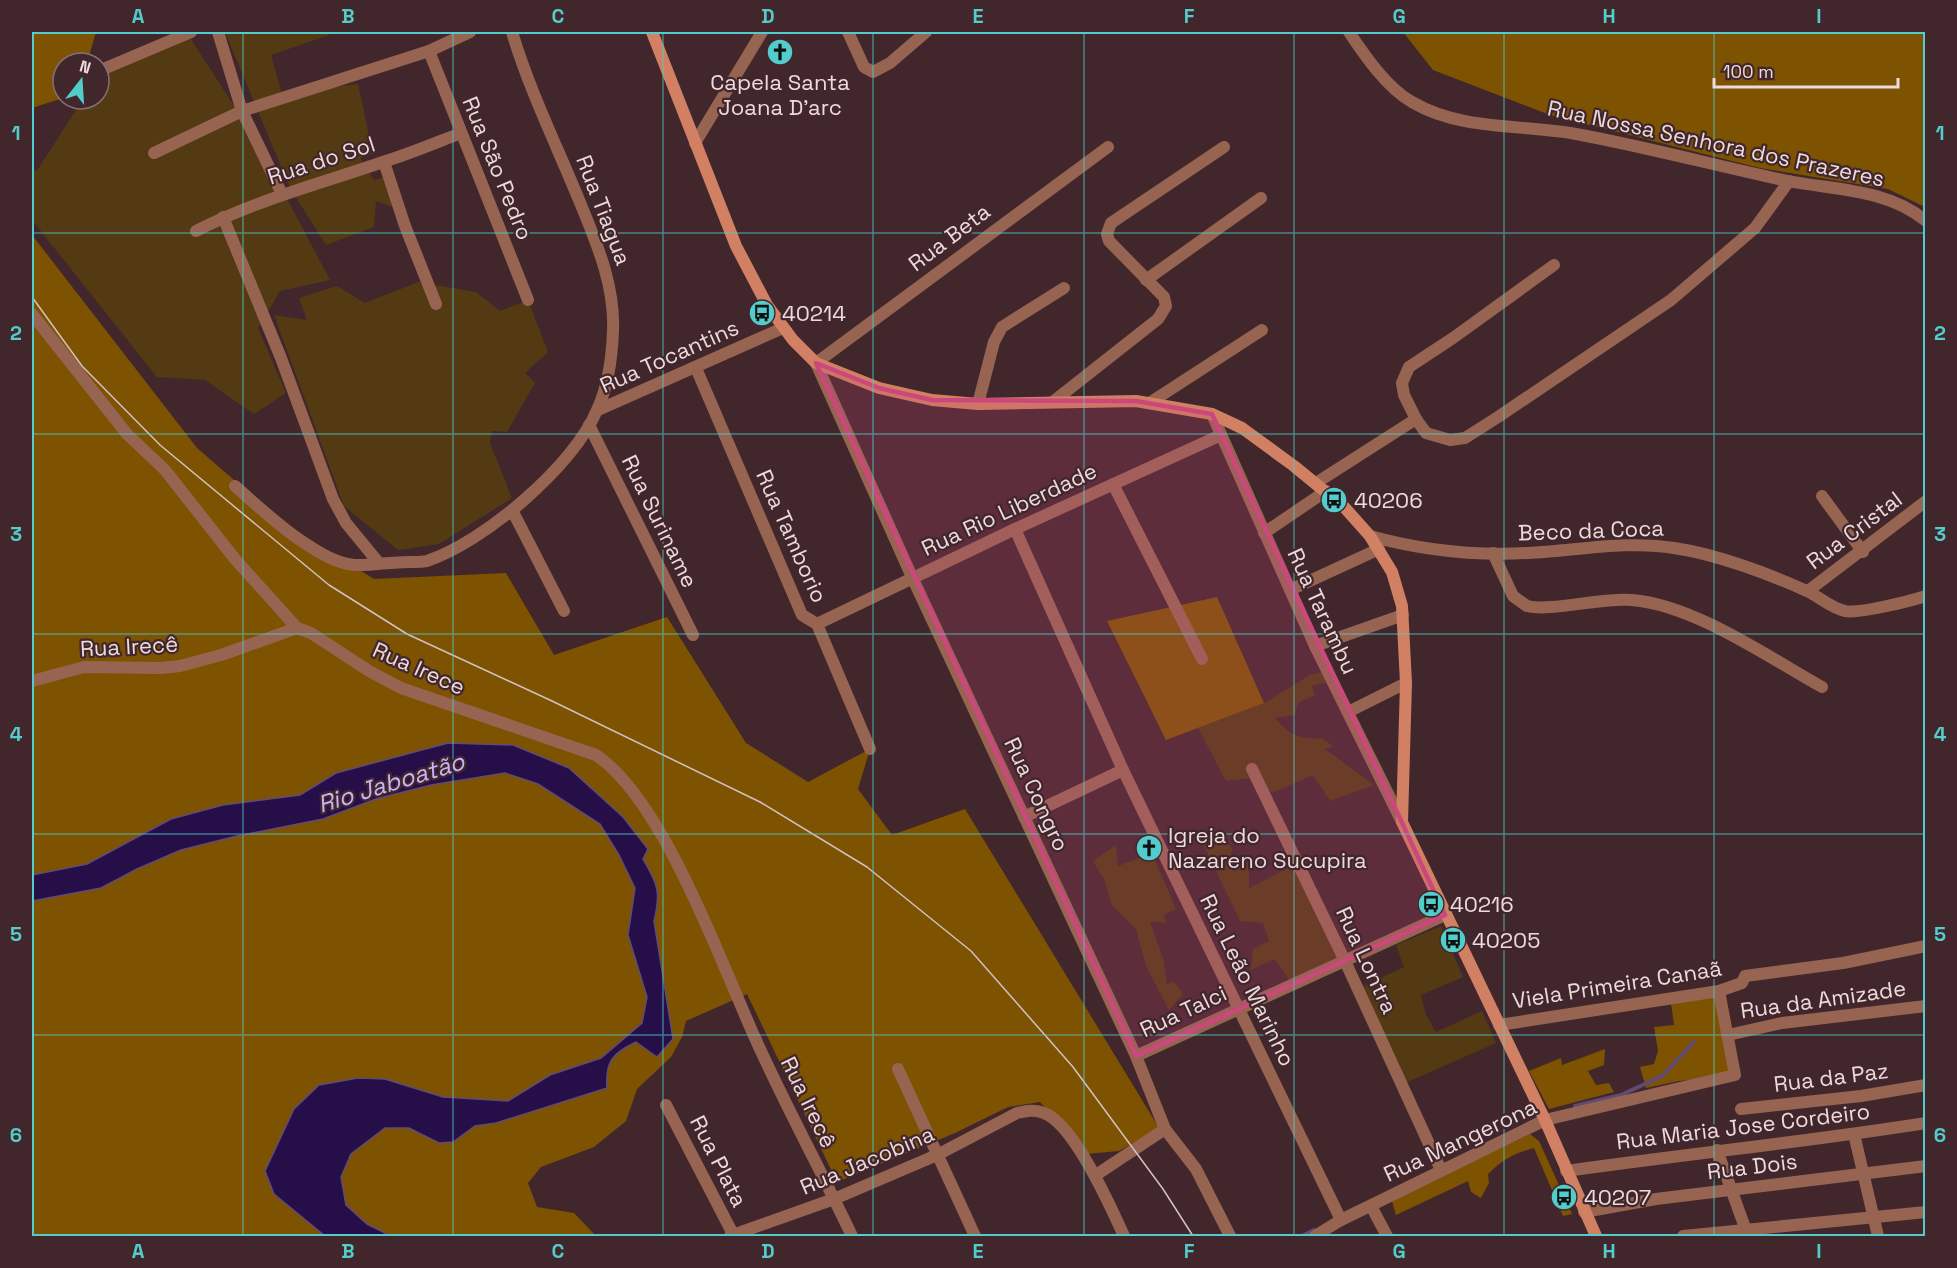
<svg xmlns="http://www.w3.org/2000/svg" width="1957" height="1268" font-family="'Space Grotesk',sans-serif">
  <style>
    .green { fill: #533a13 }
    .forest { fill: #7d5302; fill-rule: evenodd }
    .water { fill: #260e48; stroke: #614b75; stroke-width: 1.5 }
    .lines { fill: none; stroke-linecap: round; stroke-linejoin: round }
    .stream { stroke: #614b75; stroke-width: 4 }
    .minor { stroke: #976452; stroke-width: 12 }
    .secondary { stroke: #d18063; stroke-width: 12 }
    .tram { stroke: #d3c0c4; stroke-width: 1.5 }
    .marked { fill: #cc487c; fill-opacity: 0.2; stroke: #cc487c; stroke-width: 4.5; stroke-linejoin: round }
    .grid { fill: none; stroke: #53cdcb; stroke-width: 1.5; stroke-opacity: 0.55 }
    .labels { text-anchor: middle; stroke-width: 4.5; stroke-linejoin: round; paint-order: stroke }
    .poi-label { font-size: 22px; fill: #ecdadd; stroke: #41272c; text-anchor: start }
    .street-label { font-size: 22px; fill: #ecdadd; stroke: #41272c }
    .water-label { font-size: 24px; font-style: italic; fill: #c8b4fd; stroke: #41272c }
    .neatline { fill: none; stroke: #53cdcb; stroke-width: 2 }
    .grid-label { font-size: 20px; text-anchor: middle; font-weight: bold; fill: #53cdcb }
  </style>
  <rect width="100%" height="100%" fill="#41272c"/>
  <g class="green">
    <path d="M225 32H327L329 35 271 55 282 94 358 84 373 154 360 158 374 180 389 176 392 207 376 201 374 227 326 245 290 188Z"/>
    <path d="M187 33 256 140 330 280 280 291 258 328 286 393 254 414 205 380 157 377 32 220V172L38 169 83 99H99V76Z"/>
    <path d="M418 282 476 292 500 311 528 300 548 352 525 373 535 383 507 432 492 431 490 443 512 498 439 544 398 550 344 506 274 315 307 320 299 298 337 286 365 303Z"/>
    <path d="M1321 672 1328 682 1312 686 1315 695 1298 703 1295 715 1275 718C1290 735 1299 740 1322 738L1333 746 1325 749 1374 785 1330 801 1313 775 1272 793 1259 777 1226 781 1198 728 1268 701 1310 675Z"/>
    <path d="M1224 839 1232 849 1229 867 1249 862V888L1294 865 1339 957 1291 982 1274 959 1251 970 1253 949 1269 941 1263 923 1240 921 1204 846Z"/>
    <path d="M1116 845 1118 866 1152 853 1176 909 1164 915 1166 923 1150 922 1163 958 1167 984 1174 982 1183 994 1169 1010 1146 966 1136 929 1111 904 1105 881 1093 861Z"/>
    <path d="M1441 926 1463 977 1421 995 1426 1015 1436 1032 1482 1011 1496 1043 1403 1084 1362 987 1404 967 1396 945Z"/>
  </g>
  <g class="forest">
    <path d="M32 32H96L87 63H63V98L32 108Z"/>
    <path d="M1403 32H1925V207L1888 189 1760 168 1550 115 1433 70Z"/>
    <path d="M32 235 197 448 285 524 374 579 506 573 554 655 667 617 746 743 808 782 870 749 858 789 892 835 965 809 1159 1128 1119 1151 1086 1154 1040 1102 1008 1107 955 1133 837 1182 747 994 686 1021 682 1037 671 1057 637 1089 626 1121 594 1147 541 1167 528 1183 537 1207 574 1213 596 1236H391L367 1224 346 1205 341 1177 350 1154 385 1128H409L439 1143 453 1142 475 1126 496 1123 607 1088C605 1061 613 1053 636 1042L656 1057 673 1039 641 978 647 998 642 1023 601 1058 550 1075 508 1101 443 1097 385 1079 358 1078 294 1109 265 1171 274 1194 325 1236H32ZM508 745 528 781 505 773 431 785 376 799 323 819Z"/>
    <path d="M1217 597 1264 703 1166 740 1107 621Z"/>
    <path d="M1715 995 1735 1075 1679 1081 1646 1088 1640 1067 1654 1064 1658 1051 1654 1027 1674 1025 1671 1003Z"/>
    <path d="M1605 1049 1604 1065 1588 1071 1596 1085 1609 1083 1614 1092 1549 1109 1529 1071 1561 1058 1562 1065Z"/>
    <path d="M1530 1134 1539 1141 1572 1214 1563 1216 1534 1148C1514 1153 1502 1160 1488 1174L1489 1183 1481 1198 1471 1192 1468 1181 1396 1215 1392 1201Z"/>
  </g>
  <path class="water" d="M448 743 513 745 569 768 623 817 648 849 643 859C658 884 661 892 654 921L673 1039 657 1057 636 1042C613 1053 605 1061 607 1088L496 1123 475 1126 453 1142 439 1143 409 1128H385L351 1154 341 1177 346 1205 367 1224 391 1236H325L274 1194 265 1171 294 1109 319 1085 358 1078 385 1079 443 1097 508 1101 550 1075 601 1058 642 1023 647 997 628 935 635 888 619 855 600 824 538 784 505 773 431 785 376 799 323 819 237 836 181 850 137 869 101 888 32 901V875L87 864 171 819 223 805 300 795 336 773Z"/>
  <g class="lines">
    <g class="stream">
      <path d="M1575 1106 1621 1095 1662 1076 1694 1042"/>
      <path d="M1302 1236 1314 1230"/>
    </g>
    <g class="minor">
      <path d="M218 32 242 111 282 194"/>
      <path d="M848 32 864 67 873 72 890 63 926 32"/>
      <path d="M1349 32C1365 56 1387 88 1412 102 1461 131 1522 124 1576 134 1647 147 1717 166 1788 181 1835 190 1888 189 1926 221"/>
      <path d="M429 51 528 300"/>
      <path d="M101 70 191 32"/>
      <path d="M695 143 762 32"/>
      <path d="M1108 147 816 363 912 577 1136 1056 1165 1129 1196 1169 1230 1236"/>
      <path d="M154 153 242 111 429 51 470 32"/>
      <path d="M384 162 405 226 436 304"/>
      <path d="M223 217 281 358 333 499 346 523 378 562"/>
      <path d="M196 231C256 200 319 184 383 162 409 154 435 143 461 133"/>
      <path d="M1146 280 1261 198"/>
      <path d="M32 314 127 434 165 470 235 559 297 628 311 633 369 671 401 688 596 755C666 802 723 970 760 1049 789 1112 822 1173 852 1236"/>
      <path d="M696 368 802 615 817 624 870 749"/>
      <path d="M1054 401 1158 319 1166 306 1164 297 1109 241 1107 234 1111 223 1224 147"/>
      <path d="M1151 402 1262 330"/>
      <path d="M978 404 994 342 1002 327 1064 288"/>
      <path d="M598 410 783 328"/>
      <path d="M1212 414 1315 646 1402 822"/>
      <path d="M1416 419 1404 395 1402 383 1409 367 1453 338 1554 265"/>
      <path d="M589 425 693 635"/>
      <path d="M1316 483 1416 419 1426 433 1450 440 1465 438 1498 417 1671 300 1755 228 1789 181"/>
      <path d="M1113 484 1202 659"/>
      <path d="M235 486C262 510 318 563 355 565 372 566 394 561 414 562 418 562 423 562 427 561 484 542 574 466 597 410 608 387 612 356 613 331 615 284 596 242 579 200 556 144 529 89 512 32"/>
      <path d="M1822 496 1863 552"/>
      <path d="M512 510 564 611"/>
      <path d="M1015 529 1123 770 1341 1220"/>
      <path d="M1264 533 1326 491"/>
      <path d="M1370 536C1421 550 1476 556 1528 553 1575 551 1627 540 1674 548 1716 554 1770 574 1809 592 1819 597 1833 609 1845 611 1859 614 1910 601 1926 596"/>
      <path d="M1493 553 1513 596 1527 606C1552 612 1601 597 1632 600 1694 605 1768 657 1822 687"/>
      <path d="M1290 590 1379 549"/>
      <path d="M1808 591 1926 501"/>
      <path d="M817 624 1015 529 1221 435"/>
      <path d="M1315 646 1403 615"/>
      <path d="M32 681 84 667 161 668 180 666 221 655 297 628"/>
      <path d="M1348 712 1406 683"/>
      <path d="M1252 769 1345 961 1441 1170"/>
      <path d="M1024 817 1123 770"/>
      <path d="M1499 1025 1719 991 1742 983 1745 976 1843 963 1926 946"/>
      <path d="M1728 1035 1782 1023 1926 1006"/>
      <path d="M1136 1056 1445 915"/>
      <path d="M898 1069 975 1236"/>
      <path d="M666 1105 734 1236"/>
      <path d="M1741 1109 1861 1096 1926 1085"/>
      <path d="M1854 1134 1878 1236"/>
      <path d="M1717 1150 1748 1236"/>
      <path d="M1566 1171C1686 1154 1806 1142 1926 1123"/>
      <path d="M1096 1175 1165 1129"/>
      <path d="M1371 1206 1387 1236"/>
      <path d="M1584 1212 1656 1199 1926 1166"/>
      <path d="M730 1236 834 1199 937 1155 1017 1113C1026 1111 1035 1109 1044 1113 1074 1124 1111 1207 1124 1236"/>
      <path d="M1315 1236 1341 1220 1545 1120 1735 1075 1719 991"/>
      <path d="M1683 1236 1926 1212"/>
    </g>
    <path class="secondary" d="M652 32 736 246 767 305 793 340 816 363 879 388 932 400 978 404 1136 401 1212 414 1242 428 1294 466 1345 508 1370 536 1392 572 1402 606 1406 683 1402 822 1545 1120 1596 1236"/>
    <path class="tram" d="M32 297 82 366 160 445 329 585 407 634 552 701 760 802 867 867 971 951 1073 1067 1163 1189 1193 1236"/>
  </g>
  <path class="marked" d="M816 363 879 388 932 400 1136 401 1212 414 1445 915 1136 1056Z"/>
  <path class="grid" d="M243 32V1236M453 32V1236M663 32V1236M873 32V1236M1084 32V1236M1294 32V1236M1504 32V1236M1714 32V1236M32 233H1926M32 434H1926M32 634H1926M32 834H1926M32 1035H1926"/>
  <defs>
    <symbol id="church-disc" viewBox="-11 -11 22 22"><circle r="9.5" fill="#53cdcb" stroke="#41272c"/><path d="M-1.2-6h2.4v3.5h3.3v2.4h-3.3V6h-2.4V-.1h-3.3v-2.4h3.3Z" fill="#111"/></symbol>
    <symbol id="bus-disc" viewBox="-11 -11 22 22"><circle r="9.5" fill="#53cdcb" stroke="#41272c"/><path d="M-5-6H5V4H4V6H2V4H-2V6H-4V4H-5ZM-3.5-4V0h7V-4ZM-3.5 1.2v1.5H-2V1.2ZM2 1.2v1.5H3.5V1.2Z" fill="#111"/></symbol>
  </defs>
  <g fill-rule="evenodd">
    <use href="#church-disc" x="765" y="37" width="30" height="30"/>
    <use href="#bus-disc" x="747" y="298" width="30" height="30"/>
    <use href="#bus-disc" x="1319" y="485" width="30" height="30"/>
    <use href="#church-disc" x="1134" y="833" width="30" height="30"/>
    <use href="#bus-disc" x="1416" y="889" width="30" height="30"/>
    <use href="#bus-disc" x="1438" y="925" width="30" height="30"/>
    <use href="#bus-disc" x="1549" y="1182" width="30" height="30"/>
  </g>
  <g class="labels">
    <g class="poi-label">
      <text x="780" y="90" text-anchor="middle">Capela Santa<tspan x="780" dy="25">Joana D'arc</tspan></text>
      <text x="782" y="321">40214</text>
      <text x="1354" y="508">40206</text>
      <text x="1168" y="843">Igreja do<tspan x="1168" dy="25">Nazareno Sucupira</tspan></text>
      <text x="1450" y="912">40216</text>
      <text x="1472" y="948">40205</text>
      <text x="1584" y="1205">40207</text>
    </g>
    <g class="street-label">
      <text transform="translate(1716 143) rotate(12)" y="8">Rua Nossa Senhora dos Prazeres</text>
      <text transform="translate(321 160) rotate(-18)" y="8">Rua do Sol</text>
      <text transform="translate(498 168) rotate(68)" y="8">Rua São Pedro</text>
      <text transform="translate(604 210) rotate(69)" y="8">Rua Tiagua</text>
      <text transform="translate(949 237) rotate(-37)" y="8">Rua Beta</text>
      <text transform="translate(669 356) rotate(-24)" y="8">Rua Tocantins</text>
      <text transform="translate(1009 509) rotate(-25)" y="8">Rua Rio Liberdade</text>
      <text transform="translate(660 521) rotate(64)" y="8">Rua Suriname</text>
      <text transform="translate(1591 530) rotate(-2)" y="8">Beco da Coca</text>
      <text transform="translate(1854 530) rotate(-37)" y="8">Rua Cristal</text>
      <text transform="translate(792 536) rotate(66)" y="8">Rua Tamborio</text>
      <text transform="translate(1323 611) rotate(65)" y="8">Rua Tarambu</text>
      <text transform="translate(129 646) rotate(-3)" y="8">Rua Irecê</text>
      <text transform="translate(419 668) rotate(24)" y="8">Rua Irece</text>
      <text transform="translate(1037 794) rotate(65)" y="8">Rua Congro</text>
      <text transform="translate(1367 960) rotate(65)" y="8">Rua Lontra</text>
      <text transform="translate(1248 980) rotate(64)" y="8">Rua Leão Marinho</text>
      <text transform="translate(1617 984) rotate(-9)" y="8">Viela Primeira Canaã</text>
      <text transform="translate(1823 999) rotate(-8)" y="8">Rua da Amizade</text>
      <text transform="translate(1183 1011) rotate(-25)" y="8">Rua Talci</text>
      <text transform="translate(1831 1077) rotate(-7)" y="8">Rua da Paz</text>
      <text transform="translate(809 1102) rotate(64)" y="8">Rua Irecê</text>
      <text transform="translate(1743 1126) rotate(-7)" y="8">Rua Maria Jose Cordeiro</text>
      <text transform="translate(1460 1140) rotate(-25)" y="8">Rua Mangerona</text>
      <text transform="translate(867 1160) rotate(-23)" y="8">Rua Jacobina</text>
      <text transform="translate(719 1161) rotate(63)" y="8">Rua Plata</text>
      <text transform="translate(1752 1166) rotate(-7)" y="8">Rua Dois</text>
    </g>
    <g class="water-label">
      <text transform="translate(391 783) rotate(-17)" y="8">Rio Jaboatão</text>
    </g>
  </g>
  <rect width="1957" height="1268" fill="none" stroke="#41272c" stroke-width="66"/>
  <g transform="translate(81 81) rotate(17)"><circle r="28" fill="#41272c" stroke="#856f73" stroke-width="1.5"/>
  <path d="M0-4.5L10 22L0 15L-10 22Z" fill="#53cdcb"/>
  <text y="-9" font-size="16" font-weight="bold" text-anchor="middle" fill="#ecdadd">N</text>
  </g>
  <path d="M1714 78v9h184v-9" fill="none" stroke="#ecdadd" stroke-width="3"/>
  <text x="1723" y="78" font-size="18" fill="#ecdadd" stroke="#41272c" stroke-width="4.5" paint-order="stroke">100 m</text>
  <rect x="33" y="33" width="1891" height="1202" class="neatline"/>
  <g class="grid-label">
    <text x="138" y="23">A</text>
    <text x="348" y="23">B</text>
    <text x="558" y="23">C</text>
    <text x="768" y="23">D</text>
    <text x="978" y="23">E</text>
    <text x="1189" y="23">F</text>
    <text x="1399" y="23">G</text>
    <text x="1609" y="23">H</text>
    <text x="1819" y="23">I</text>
    <text x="16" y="140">1</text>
    <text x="1940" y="140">1</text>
    <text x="16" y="340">2</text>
    <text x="1940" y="340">2</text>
    <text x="16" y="541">3</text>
    <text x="1940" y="541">3</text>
    <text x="16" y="741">4</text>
    <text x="1940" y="741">4</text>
    <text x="16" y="941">5</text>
    <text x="1940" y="941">5</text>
    <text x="16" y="1142">6</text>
    <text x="1940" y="1142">6</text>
    <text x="138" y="1258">A</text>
    <text x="348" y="1258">B</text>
    <text x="558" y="1258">C</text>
    <text x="768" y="1258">D</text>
    <text x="978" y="1258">E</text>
    <text x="1189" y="1258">F</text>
    <text x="1399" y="1258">G</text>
    <text x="1609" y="1258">H</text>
    <text x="1819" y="1258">I</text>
  </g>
</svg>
